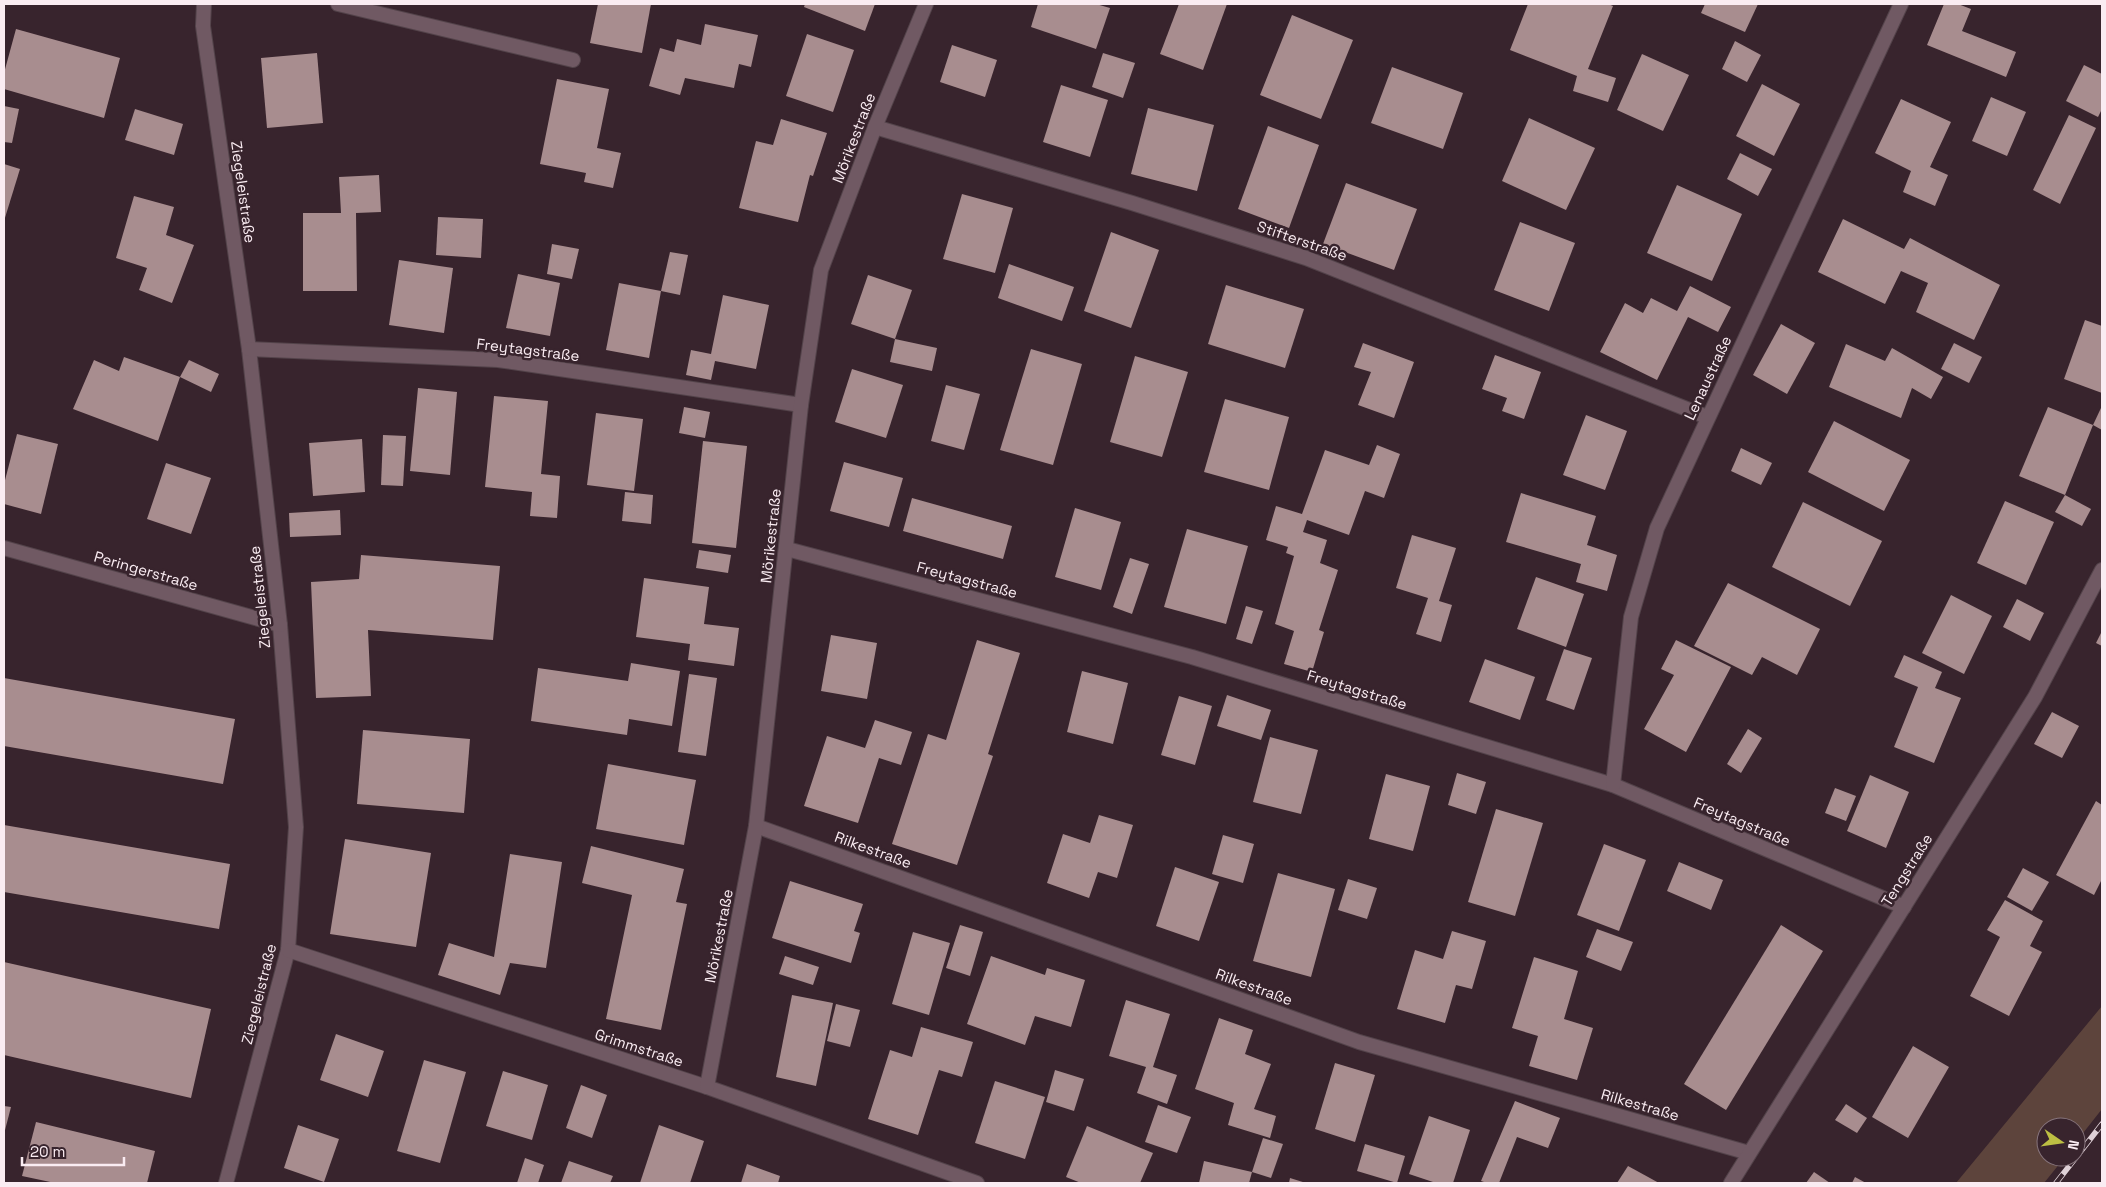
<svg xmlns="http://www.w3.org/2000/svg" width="2106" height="1187" font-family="'Space Grotesk',sans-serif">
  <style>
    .green { fill: #5d443c }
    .building { fill: #a88d8f }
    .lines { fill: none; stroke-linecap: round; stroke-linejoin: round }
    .service-casing { stroke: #53434a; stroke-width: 16 }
    .minor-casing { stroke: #53434a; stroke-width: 16 }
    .service { stroke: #705963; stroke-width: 14 }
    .minor { stroke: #705963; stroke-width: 14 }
    .rail-casing { stroke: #dfd1d7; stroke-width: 5.5 }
    .rail { stroke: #38242d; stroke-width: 4; stroke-dasharray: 11; stroke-linecap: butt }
    .labels { text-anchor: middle; stroke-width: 5; stroke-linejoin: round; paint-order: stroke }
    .street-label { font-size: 15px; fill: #faecf2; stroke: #38242d }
  </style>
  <rect width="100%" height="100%" fill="#38242d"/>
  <path class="green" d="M2102 1006V1109L2076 1142V1127H2046V1157H2065L2044 1183H1956Z"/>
  <g class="building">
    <path d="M598 4H651L642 53 590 43Z"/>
    <path d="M805 4H875L865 31 804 7Z"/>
    <path d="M1038 4H1096L1110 8 1096 49 1031 27Z"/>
    <path d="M1179 4H1227L1203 70 1160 54Z"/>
    <path d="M1528 4H1608L1613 6 1588 69 1616 78 1608 102 1573 91 1577 76 1510 50Z"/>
    <path d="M1705 4H1758L1745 32 1701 13Z"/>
    <path d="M1944 4H1958L1971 9 1962 31 2016 52 2006 77 1927 45Z"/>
    <path d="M1292 15 1353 40 1321 119 1260 95Z"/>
    <path d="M705 24 758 35 751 67 739 64 734 88 685 78 680 95 649 86 660 48 674 52 677 39 701 45Z"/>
    <path d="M16 29 120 58 104 118 4 89V73Z"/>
    <path d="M807 34 854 50 833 112 786 96Z"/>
    <path d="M1735 41 1761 55 1747 82 1722 69Z"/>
    <path d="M952 45 997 60 985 97 940 82Z"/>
    <path d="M317 53 323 123 267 128 261 58Z"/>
    <path d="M1103 53 1135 63 1123 98 1092 87Z"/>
    <path d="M1642 54 1689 75 1663 131 1617 110Z"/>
    <path d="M2084 65 2102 74V109L2098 117 2066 101Z"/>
    <path d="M1392 67 1463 93 1443 149 1371 123Z"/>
    <path d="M557 79 609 89 597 148 621 153 613 188 584 182 586 173 540 164Z"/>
    <path d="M1762 84 1800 104 1774 156 1736 136Z"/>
    <path d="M1061 85 1108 100 1090 157 1043 142Z"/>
    <path d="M1991 97 2026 112 2007 156 1972 141Z"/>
    <path d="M1901 99 1951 122 1930 167 1948 175 1935 206 1903 192 1911 171 1875 153Z"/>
    <path d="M4 106 19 109 12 143 4 142Z"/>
    <path d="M1148 108 1214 125 1197 191 1131 174Z"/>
    <path d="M135 109 183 124 174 155 125 140Z"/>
    <path d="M2069 115 2096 128 2060 204 2033 190Z"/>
    <path d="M1529 118 1595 148 1566 210 1502 181Z"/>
    <path d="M781 119 827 133 813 176 810 175 798 222 739 208 756 141 773 145Z"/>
    <path d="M1268 126 1319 145 1289 228 1238 209Z"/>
    <path d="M1740 153 1772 169 1758 196 1727 179Z"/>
    <path d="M4 164 20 169 4 221Z"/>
    <path d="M379 175 381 212 356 213 357 291H303V213H341L339 177Z"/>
    <path d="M1346 183 1417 209 1394 270 1323 244Z"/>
    <path d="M1677 185 1742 214 1712 281 1647 253Z"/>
    <path d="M962 194 1013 208 995 273 943 259Z"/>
    <path d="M134 196 174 207 166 235 194 245 172 303 139 290 147 268 116 258Z"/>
    <path d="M438 217 483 219 481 258 436 255Z"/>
    <path d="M1843 219 1904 249 1910 238 2000 285 1974 340 1916 312 1928 283 1901 271 1885 304 1818 272Z"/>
    <path d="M1520 222 1575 243 1549 311 1494 290Z"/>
    <path d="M1111 232 1159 250 1131 328 1084 311Z"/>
    <path d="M552 244 579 249 572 279 547 274Z"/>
    <path d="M670 252 688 255 680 295 661 291Z"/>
    <path d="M399 260 453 268 444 333 389 325Z"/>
    <path d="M1009 264 1074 287 1062 321 998 298Z"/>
    <path d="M518 274 560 283 550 336 506 328Z"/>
    <path d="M868 275 912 290 895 339 851 324Z"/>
    <path d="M619 283 661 291 649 358 606 350Z"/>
    <path d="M1226 285 1304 309 1285 368 1208 344Z"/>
    <path d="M1690 286 1731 307 1718 332 1688 317 1657 380 1600 352 1625 303 1643 313 1651 298 1677 311Z"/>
    <path d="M723 295 769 305 756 369 715 361 711 380 686 375 691 350 711 354Z"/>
    <path d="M2085 320 2102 326V393L2064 379Z"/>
    <path d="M1781 324 1815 343 1787 394 1753 375Z"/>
    <path d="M895 339 937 348 932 371 890 362Z"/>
    <path d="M1363 343 1414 362 1394 418 1358 405 1371 372 1354 367Z"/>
    <path d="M1954 343 1982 357 1969 383 1941 369Z"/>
    <path d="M1846 344 1885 361 1892 348 1943 377 1931 399 1912 388 1901 418 1829 387Z"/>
    <path d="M1031 349 1082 364 1053 465 1000 450Z"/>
    <path d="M1495 355 1541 372 1524 419 1502 411 1507 398 1482 389Z"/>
    <path d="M1135 356 1188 372 1162 457 1110 442Z"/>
    <path d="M124 357 180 377 158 441 73 409 94 360 119 371Z"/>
    <path d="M189 360 219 374 211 392 180 377Z"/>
    <path d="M852 369 903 385 886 438 835 422Z"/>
    <path d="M946 385 980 394 964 450 931 441Z"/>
    <path d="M418 388 457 392 450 475 410 471Z"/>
    <path d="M494 396 548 401 541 474 560 476 557 518 530 516 532 492 485 487Z"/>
    <path d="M1225 399 1289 417 1269 490 1204 472Z"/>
    <path d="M684 407 710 412 705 438 679 433Z"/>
    <path d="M2048 407 2093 425 2065 495 2019 476Z"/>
    <path d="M2101 408H2102V430L2093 425Z"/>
    <path d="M596 413 643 419 634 491 587 485Z"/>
    <path d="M1586 415 1627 431 1605 490 1563 475Z"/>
    <path d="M1834 421 1910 460 1884 511 1808 472Z"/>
    <path d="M17 434 58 444 41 514 4 504V484Z"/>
    <path d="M383 435 406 436 403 486 381 485Z"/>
    <path d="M362 439 365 492 313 496 309 443Z"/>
    <path d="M703 441 747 446 736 548 692 543Z"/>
    <path d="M1377 445 1400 454 1384 498 1365 491 1349 535 1307 520 1303 532 1327 540 1320 563 1338 570 1319 630 1324 632 1312 672 1284 664 1294 631 1275 624 1294 556 1286 553 1288 547 1266 540 1276 506 1302 514 1325 450 1369 465Z"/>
    <path d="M1741 448 1772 463 1761 485 1731 471Z"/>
    <path d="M844 462 903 478 889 527 830 511Z"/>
    <path d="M166 463 211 478 191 534 147 519Z"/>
    <path d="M625 492 653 495 651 524 622 521Z"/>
    <path d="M1521 493 1596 516 1587 545 1617 555 1607 591 1576 582 1581 564 1506 542Z"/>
    <path d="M2065 495 2091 509 2082 526 2055 512Z"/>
    <path d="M912 498 1012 526 1003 559 903 531Z"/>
    <path d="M2005 501 2054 522 2026 585 1977 563Z"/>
    <path d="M1803 502 1882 541 1850 606 1772 567Z"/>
    <path d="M1075 508 1121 522 1101 590 1055 577Z"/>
    <path d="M340 510 341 535 290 537 289 513Z"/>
    <path d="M1187 529 1248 546 1226 624 1164 607Z"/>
    <path d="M1412 535 1456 548 1439 601 1452 605 1441 642 1416 634 1428 598 1396 588Z"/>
    <path d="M699 550 731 555 728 573 696 568Z"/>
    <path d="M361 555 500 566 493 640 368 630 371 696 316 698 311 582 359 579Z"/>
    <path d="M1130 558 1149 564 1132 614 1113 607Z"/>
    <path d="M1536 577 1584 594 1566 647 1517 629Z"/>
    <path d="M644 578 709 587 704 624 739 628 734 666 688 660 690 644 636 637Z"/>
    <path d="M1728 583 1820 629 1797 675 1762 657 1752 675 1694 646Z"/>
    <path d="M1951 595 1992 616 1964 674 1922 653Z"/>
    <path d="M2017 599 2044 613 2030 641 2003 627Z"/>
    <path d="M1246 606 1263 611 1252 644 1236 639Z"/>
    <path d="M2102 631V646L2096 643Z"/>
    <path d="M831 635 877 643 867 699 821 691Z"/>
    <path d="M977 640 1020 653 988 754 993 756 957 865 892 844 928 734 946 740Z"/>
    <path d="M1676 640 1731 667 1686 752 1644 729 1674 675 1661 669Z"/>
    <path d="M1564 649 1592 658 1574 710 1546 700Z"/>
    <path d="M1904 655 1942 672 1935 688 1961 698 1934 763 1894 747 1918 687 1894 677Z"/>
    <path d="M1485 659 1535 677 1520 720 1469 702Z"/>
    <path d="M631 663 680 671 672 726 629 719 627 735 531 721 538 668 628 681Z"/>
    <path d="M1082 671 1128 683 1113 744 1067 732Z"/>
    <path d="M689 674 717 678 706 756 678 752Z"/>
    <path d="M4 678 235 719 223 784 4 746Z"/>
    <path d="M1227 695 1271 710 1261 740 1217 726Z"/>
    <path d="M1179 696 1212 706 1195 765 1161 755Z"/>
    <path d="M2052 712 2079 726 2062 758 2034 744Z"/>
    <path d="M875 720 912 732 901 765 879 758 858 823 804 806 827 736 865 748Z"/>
    <path d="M1748 729 1762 738 1741 773 1727 764Z"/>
    <path d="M363 730 470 739 464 813 357 804Z"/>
    <path d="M1270 737 1318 750 1301 814 1253 802Z"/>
    <path d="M608 764 696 780 684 845 596 829Z"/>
    <path d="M1457 773 1486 782 1476 814 1448 805Z"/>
    <path d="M1386 774 1430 786 1413 851 1369 839Z"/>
    <path d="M1870 775 1909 792 1886 848 1847 831Z"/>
    <path d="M1835 788 1856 796 1846 821 1825 813Z"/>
    <path d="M2096 801 2102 805V879L2094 895 2056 875Z"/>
    <path d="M1496 809 1543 823 1515 916 1468 902Z"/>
    <path d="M1099 815 1133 825 1117 878 1098 872 1089 898 1047 883 1063 834 1090 843Z"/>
    <path d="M4 825 230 864 219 929 4 892Z"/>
    <path d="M1223 835 1254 844 1243 883 1212 874Z"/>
    <path d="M345 839 431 853 416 947 330 934Z"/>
    <path d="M1604 844 1646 860 1619 931 1577 915Z"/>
    <path d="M591 846 684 869 676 902 687 904 661 1030 606 1019 632 895 582 883Z"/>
    <path d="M510 854 562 862 546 968 510 963 500 995 438 975 449 943 494 957Z"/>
    <path d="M1679 862 1723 880 1711 910 1667 891Z"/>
    <path d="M1175 867 1219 882 1199 941 1156 926Z"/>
    <path d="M2023 868 2049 882 2032 911 2007 897Z"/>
    <path d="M1278 873 1335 889 1311 977 1253 961Z"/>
    <path d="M1348 879 1377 888 1367 919 1338 910Z"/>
    <path d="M790 881 863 904 854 931 860 933 851 963 772 938Z"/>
    <path d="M2005 900 2043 921 2030 946 2042 952 2009 1016 1970 996 2000 937 1987 930Z"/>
    <path d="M960 925 983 932 970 976 946 968Z"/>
    <path d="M1781 925 1823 951 1726 1110 1684 1084Z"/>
    <path d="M1597 929 1633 942 1621 971 1586 957Z"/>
    <path d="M1452 931 1486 941 1472 989 1456 985 1445 1023 1397 1009 1415 950 1443 959Z"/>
    <path d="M913 932 950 943 929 1015 892 1004Z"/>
    <path d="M785 956 819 967 813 985 779 974Z"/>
    <path d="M991 956 1045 975 1047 968 1085 980 1071 1027 1035 1016 1025 1045 967 1024Z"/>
    <path d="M1534 957 1578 971 1564 1019 1593 1028 1577 1080 1529 1066 1538 1036 1512 1028Z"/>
    <path d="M4 962 211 1009 191 1098 4 1055Z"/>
    <path d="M792 995 833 1003 816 1086 776 1077Z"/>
    <path d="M1126 1000 1170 1014 1153 1067 1177 1075 1167 1104 1137 1093 1146 1067 1109 1056Z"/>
    <path d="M836 1004 860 1010 850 1047 827 1041Z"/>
    <path d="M1219 1018 1253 1030 1245 1054 1271 1064 1254 1109 1276 1116 1270 1138 1228 1125 1234 1103 1195 1089Z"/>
    <path d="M921 1027 973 1042 962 1077 939 1070 918 1135 868 1119 890 1050 912 1057Z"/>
    <path d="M336 1034 384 1051 368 1097 320 1080Z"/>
    <path d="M1913 1046 1949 1067 1908 1138 1872 1117Z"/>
    <path d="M424 1060 466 1072 440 1163 397 1151Z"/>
    <path d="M1335 1063 1375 1075 1355 1142 1315 1129Z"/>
    <path d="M1055 1070 1084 1079 1074 1111 1046 1102Z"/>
    <path d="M503 1071 548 1085 532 1140 486 1126Z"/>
    <path d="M995 1081 1045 1097 1025 1159 975 1143Z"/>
    <path d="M581 1085 607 1095 592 1138 566 1128Z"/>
    <path d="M1515 1101 1560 1118 1548 1148 1517 1137 1499 1183H1487L1481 1181Z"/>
    <path d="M1846 1104 1867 1118 1857 1133 1835 1120Z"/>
    <path d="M1158 1105 1191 1117 1177 1153 1145 1142Z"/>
    <path d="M4 1106 11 1107 4 1134Z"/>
    <path d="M1429 1116 1470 1130 1453 1183H1436L1409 1174Z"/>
    <path d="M36 1122 155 1151 147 1183H55L22 1176Z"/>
    <path d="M298 1125 339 1139 324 1182 284 1168Z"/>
    <path d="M659 1125 704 1141 690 1183H640Z"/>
    <path d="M1087 1126 1153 1153 1140 1183H1081L1066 1177Z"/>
    <path d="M1263 1138 1283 1144 1271 1178 1252 1172Z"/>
    <path d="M1365 1144 1405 1156 1397 1183 1357 1171Z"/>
    <path d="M525 1158 544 1165 538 1183H517Z"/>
    <path d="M569 1161 613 1176 610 1183H561Z"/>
    <path d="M1204 1161 1252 1172 1249 1183H1199Z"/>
    <path d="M747 1164 780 1176 778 1183H741Z"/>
    <path d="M1628 1166 1659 1183H1617Z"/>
    <path d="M1814 1172 1830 1183H1806Z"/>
    <path d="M1855 1177 1866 1183H1852Z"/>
    <path d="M1290 1178 1306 1183H1289Z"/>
  </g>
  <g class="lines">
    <defs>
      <path id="service" d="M338 4 573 60"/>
      <g id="minor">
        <path d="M204 4 203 26 249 349 280 625 296 827 288 950 226 1183"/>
        <path d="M875 127 1132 203 1306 258 1707 417"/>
        <path d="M249 349 498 360 801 405"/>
        <path d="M4 548 280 625"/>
        <path d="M787 549 1192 657 1613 785 1904 907"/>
        <path d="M1613 785 1631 617 1657 528 1901 4"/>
        <path d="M756 826 1359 1042 1749 1153"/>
        <path d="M288 950 707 1087 977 1183"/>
        <path d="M707 1087 756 826 801 405 821 270 875 127 926 4"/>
        <path d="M1731 1183 2035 697 2102 570"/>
      </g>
    </defs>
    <use href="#service" class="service-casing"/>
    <use href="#minor" class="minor-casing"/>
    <use href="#service" class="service"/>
    <use href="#minor" class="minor"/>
    <defs>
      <path id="rail" d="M2056 1183 2102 1124"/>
    </defs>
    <use href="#rail" class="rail-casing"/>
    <use href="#rail" class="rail"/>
  </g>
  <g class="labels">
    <g class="street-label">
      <text transform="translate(854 138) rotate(-69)" y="5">Mörikestraße</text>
      <text transform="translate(243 192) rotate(82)" y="5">Ziegeleistraße</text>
      <text transform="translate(1302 241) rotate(19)" y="5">Stifterstraße</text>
      <text transform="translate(528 350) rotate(7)" y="5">Freytagstraße</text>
      <text transform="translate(1708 378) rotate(-65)" y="5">Lenaustraße</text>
      <text transform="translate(771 536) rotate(-84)" y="5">Mörikestraße</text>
      <text transform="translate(146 571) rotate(16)" y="5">Peringerstraße</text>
      <text transform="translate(967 580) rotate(15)" y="5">Freytagstraße</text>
      <text transform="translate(260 597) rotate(-96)" y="5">Ziegeleistraße</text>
      <text transform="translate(1357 690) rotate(17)" y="5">Freytagstraße</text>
      <text transform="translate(1742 822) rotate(23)" y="5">Freytagstraße</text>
      <text transform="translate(873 850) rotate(20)" y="5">Rilkestraße</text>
      <text transform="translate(1907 870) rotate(-58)" y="5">Tengstraße</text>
      <text transform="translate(719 936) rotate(-79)" y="5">Mörikestraße</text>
      <text transform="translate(1254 987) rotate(20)" y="5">Rilkestraße</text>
      <text transform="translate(259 994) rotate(-76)" y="5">Ziegeleistraße</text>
      <text transform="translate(639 1048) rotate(18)" y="5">Grimmstraße</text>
      <text transform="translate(1640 1105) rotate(16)" y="5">Rilkestraße</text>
    </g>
  </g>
  <rect width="2106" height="1187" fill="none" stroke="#faecf2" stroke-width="10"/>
  <g transform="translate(2061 1142) rotate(103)"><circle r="24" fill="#38242d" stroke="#86747c"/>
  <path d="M0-4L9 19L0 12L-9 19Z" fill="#bdbf43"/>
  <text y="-8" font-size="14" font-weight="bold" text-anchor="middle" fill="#faecf2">N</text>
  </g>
  <path d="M22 1157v8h102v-8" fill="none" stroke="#faecf2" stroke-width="2.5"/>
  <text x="30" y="1157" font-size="15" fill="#faecf2" stroke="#38242d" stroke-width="4" paint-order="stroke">20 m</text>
</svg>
